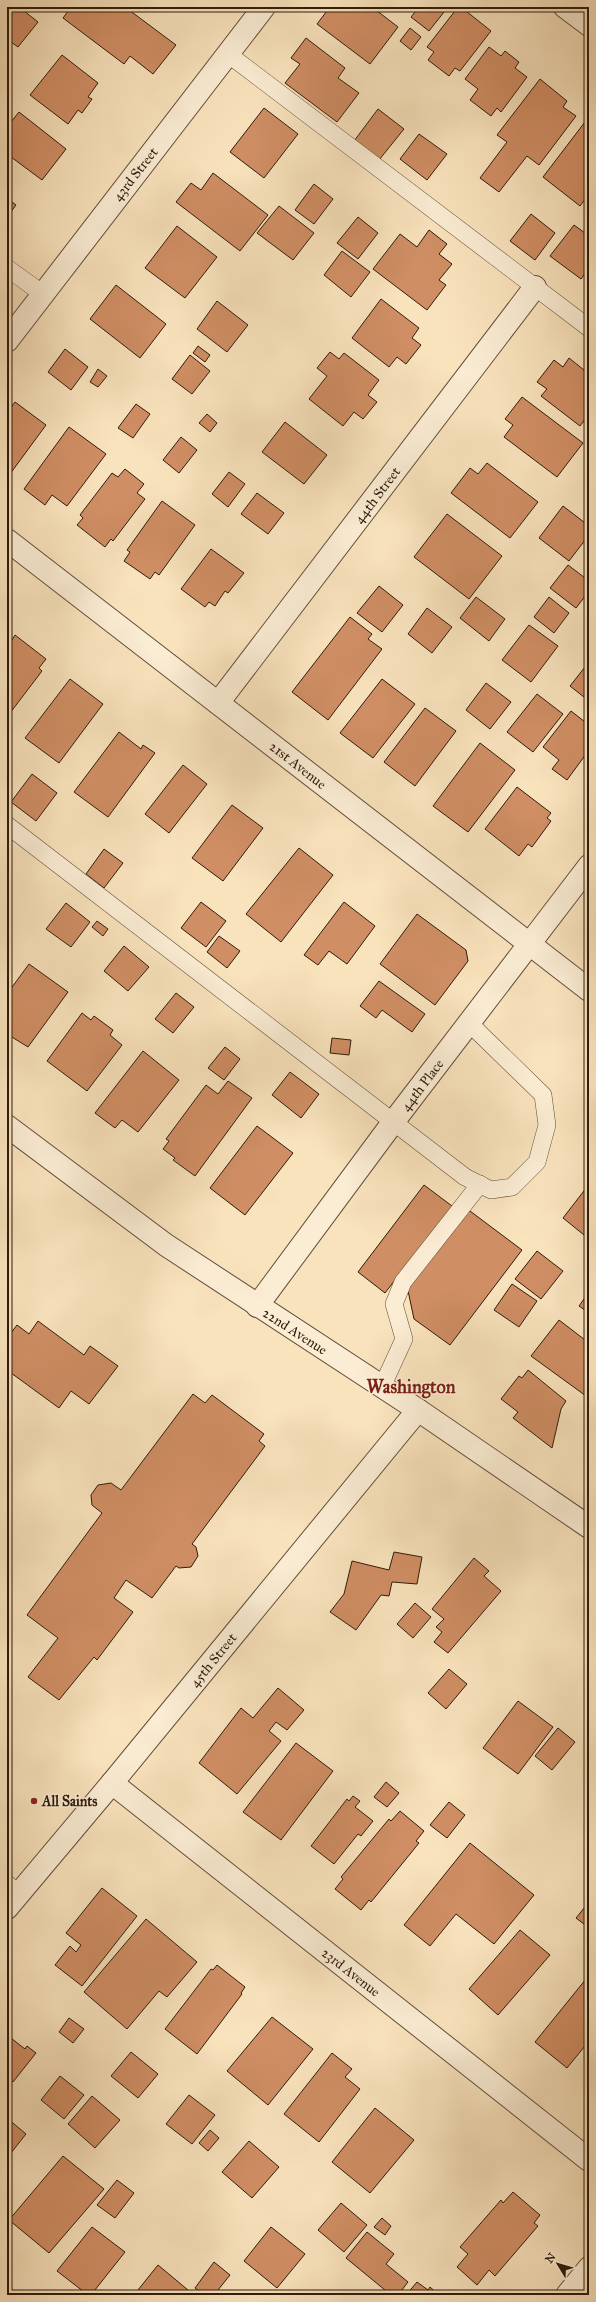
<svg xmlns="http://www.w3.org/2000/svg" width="596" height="2302" font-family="'IM FELL Great Primer',serif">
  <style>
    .building { fill: #d08e64; stroke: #2f1b0d }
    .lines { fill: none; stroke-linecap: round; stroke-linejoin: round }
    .service-casing { stroke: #624d39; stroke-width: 18 }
    .minor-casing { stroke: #624d39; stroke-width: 24 }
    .tertiary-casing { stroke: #624d39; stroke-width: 24 }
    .service { stroke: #fbedd4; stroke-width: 17 }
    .minor { stroke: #fbedd4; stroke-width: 22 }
    .tertiary { stroke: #fbedd4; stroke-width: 22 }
    .poi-dot { fill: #8f2418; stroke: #fbedd4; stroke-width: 1.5 }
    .labels { text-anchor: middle; stroke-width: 3; stroke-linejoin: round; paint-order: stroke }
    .street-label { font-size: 14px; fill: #2f1b0d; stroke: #fbedd4 }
    .poi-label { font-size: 14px; font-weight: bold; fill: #2f1b0d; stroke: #fbedd4; text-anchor: start }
    .district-label { font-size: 18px; font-weight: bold; fill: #7a1f14; stroke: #fbedd4 }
  </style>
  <rect width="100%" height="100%" fill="#f9e3bd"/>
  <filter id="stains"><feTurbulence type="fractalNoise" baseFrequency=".005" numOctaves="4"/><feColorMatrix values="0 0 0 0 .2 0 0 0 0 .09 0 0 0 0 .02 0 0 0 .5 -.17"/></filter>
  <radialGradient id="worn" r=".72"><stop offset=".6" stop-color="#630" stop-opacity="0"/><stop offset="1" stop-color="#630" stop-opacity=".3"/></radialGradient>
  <g class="building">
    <path d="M7 7H19L38 22 18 47 7 39Z"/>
    <path d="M71 7H125L176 45 153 74 130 56 124 64 63 18Z"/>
    <path d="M330 7H372L398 27 370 64 317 24Z"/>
    <path d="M419 7H448L429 31 411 17Z"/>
    <path d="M458 7H461L491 31 460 71 455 68 449 76 428 60 434 52 427 47Z"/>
    <path d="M410 28 421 37 411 50 400 41Z"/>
    <path d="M306 38 345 68 338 78 359 93 337 122 285 83 300 64 291 58Z"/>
    <path d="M489 47 501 56 505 51 519 62 515 68 527 77 501 112 497 108 491 116 470 100 478 89 465 79Z"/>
    <path d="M62 55 98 83 88 97 92 99 82 113 78 110 68 124 30 95Z"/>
    <path d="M540 79 567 101 563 107 576 116 539 165 527 156 499 192 480 178 507 142 497 135Z"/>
    <path d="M264 108 298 134 264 178 230 152Z"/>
    <path d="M378 109 404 129 379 160 354 141Z"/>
    <path d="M19 112 66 149 42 180 7 154V127Z"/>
    <path d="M588 118 589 194 580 206 543 177Z"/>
    <path d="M419 134 447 154 427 180 400 159Z"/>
    <path d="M213 173 268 215 240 251 176 202 191 183 201 190Z"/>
    <path d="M314 184 333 199 314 224 295 210Z"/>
    <path d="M7 198 16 205 7 217Z"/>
    <path d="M279 206 314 233 293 260 257 233Z"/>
    <path d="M531 214 555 233 535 260 510 241Z"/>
    <path d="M358 217 378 233 358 259 337 243Z"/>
    <path d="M574 225 589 236V268L581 279 550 256Z"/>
    <path d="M177 226 217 257 185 298 145 268Z"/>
    <path d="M429 230 447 244 439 254 452 264 439 280 446 285 427 310 373 269 400 234 417 247Z"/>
    <path d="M342 251 370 272 351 297 324 275Z"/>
    <path d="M116 285 166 324 140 358 90 319Z"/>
    <path d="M381 299 419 328 412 338 421 345 406 364 397 357 389 367 352 338Z"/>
    <path d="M217 301 248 325 227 352 197 329Z"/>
    <path d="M198 346 210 355 205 362 193 353Z"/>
    <path d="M65 349 88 367 71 390 48 372Z"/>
    <path d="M330 352 339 359 344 353 379 380 368 395 377 402 363 419 354 412 343 426 309 399 327 376 317 368Z"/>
    <path d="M190 355 210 371 192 394 172 379Z"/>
    <path d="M569 358 589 374V414L580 426 541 396 547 389 537 382 554 360 563 367Z"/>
    <path d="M98 369 107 376 98 387 90 382Z"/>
    <path d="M522 397 583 443 557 477 504 437 513 425 505 419Z"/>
    <path d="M15 402 46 425 10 474 7 471V413Z"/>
    <path d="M136 404 150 414 133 438 118 428Z"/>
    <path d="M207 414 217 423 210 432 199 423Z"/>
    <path d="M285 422 327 455 304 484 262 452Z"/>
    <path d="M69 427 106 454 67 506 52 495 45 505 24 489Z"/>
    <path d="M181 437 197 450 179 473 163 460Z"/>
    <path d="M487 463 538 502 510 538 451 493 470 468 478 474Z"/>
    <path d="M125 469 144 484 137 493 145 499 113 541 111 539 105 547 77 525 83 518 80 515 112 473 118 477Z"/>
    <path d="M229 472 245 484 228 507 212 494Z"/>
    <path d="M257 493 284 513 268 534 241 514Z"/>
    <path d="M162 501 195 525 159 575 155 572 150 579 124 561 130 552 127 550Z"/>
    <path d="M563 506 589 526V535L569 561 539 538Z"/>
    <path d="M447 514 502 556 469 599 414 557Z"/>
    <path d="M211 549 244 573 228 593 225 591 215 606 209 602 205 607 181 589Z"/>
    <path d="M568 565 589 581V591L576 608 550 588Z"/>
    <path d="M379 586 403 605 382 632 357 613Z"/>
    <path d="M476 597 505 619 489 641 460 618Z"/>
    <path d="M549 597 569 613 554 633 534 617Z"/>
    <path d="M427 608 452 627 432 653 408 634Z"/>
    <path d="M350 617 372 634 368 639 382 649 328 720 292 692Z"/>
    <path d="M529 625 558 646 531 682 502 660Z"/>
    <path d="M15 635 46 659 39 668 42 671 7 717V643L9 645Z"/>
    <path d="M585 667 589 670V701L570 686Z"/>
    <path d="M70 679 103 704 59 763 25 738Z"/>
    <path d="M382 679 415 704 373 758 340 733Z"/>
    <path d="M486 683 511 702 490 729 466 710Z"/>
    <path d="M537 694 563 714 533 752 507 732Z"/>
    <path d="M425 708 456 731 415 786 384 762Z"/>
    <path d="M571 711 589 725V750L567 780 552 769 559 760 543 747Z"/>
    <path d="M119 732 141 749 143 745 155 753 108 817 74 792Z"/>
    <path d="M480 743 515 770 468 832 433 806Z"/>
    <path d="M183 765 207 784 169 833 145 814Z"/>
    <path d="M32 774 57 793 36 821 11 802Z"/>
    <path d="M517 787 551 813 547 818 551 821 532 847 528 844 519 856 485 829Z"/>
    <path d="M232 805 263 828 223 881 192 858Z"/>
    <path d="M299 848 333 875 281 942 246 914Z"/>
    <path d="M104 849 123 863 104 888 86 874Z"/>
    <path d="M201 902 226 921 206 947 181 928Z"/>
    <path d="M344 902 375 926 347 964 329 951 318 965 304 955Z"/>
    <path d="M66 903 90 922 71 947 46 929Z"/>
    <path d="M417 914 466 950 468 961 435 1005 380 964Z"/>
    <path d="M97 921 108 929 103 936 92 927Z"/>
    <path d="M219 936 240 951 227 968 207 952Z"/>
    <path d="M124 946 149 967 128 991 104 971Z"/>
    <path d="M29 964 68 992 28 1047 7 1034V994Z"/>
    <path d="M379 981 425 1014 412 1032 382 1010 376 1018 360 1006Z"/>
    <path d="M176 993 194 1007 173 1033 155 1019Z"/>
    <path d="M82 1013 91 1020 94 1016 113 1030 110 1035 122 1045 87 1091 47 1061Z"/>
    <path d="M332 1038 351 1040 349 1055 330 1053Z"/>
    <path d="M225 1047 240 1059 224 1080 208 1068Z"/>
    <path d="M143 1051 179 1080 138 1132 122 1120 115 1128 95 1113Z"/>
    <path d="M290 1072 319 1094 301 1118 272 1095Z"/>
    <path d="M228 1081 252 1098 195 1176 173 1160 175 1158 163 1149 169 1141 166 1139 206 1085 218 1094Z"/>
    <path d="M257 1126 293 1153 245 1215 210 1188Z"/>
    <path d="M424 1185 452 1206 385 1293 358 1272Z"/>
    <path d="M587 1187 589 1188V1239L563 1218Z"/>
    <path d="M466 1208 522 1250 450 1345 414 1319 407 1286Z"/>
    <path d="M537 1251 563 1271 541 1299 515 1279Z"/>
    <path d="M512 1284 537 1301 519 1327 494 1310Z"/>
    <path d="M589 1292V1313L579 1306Z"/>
    <path d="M559 1320 589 1343V1392L586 1396 531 1356Z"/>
    <path d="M38 1321 84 1355 90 1346 118 1366 89 1404 71 1391 59 1408 7 1370V1338L17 1325 29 1334Z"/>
    <path d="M528 1370 566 1401 561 1409 552 1448 513 1418 518 1412 501 1399 519 1376 522 1378Z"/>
    <path d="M193 1394 205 1403 212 1395 264 1434 259 1441 265 1446 192 1544 196 1547 198 1556 191 1567 179 1568 176 1566 152 1598 126 1580 114 1598 133 1612 97 1660 94 1657 59 1700 28 1677 58 1638 27 1615 102 1513 92 1505 91 1495 98 1485 111 1483 121 1490Z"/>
    <path d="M394 1552 422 1557 417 1584 392 1582 389 1596 381 1595 356 1630 330 1612 344 1594 352 1561 389 1570Z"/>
    <path d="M474 1558 489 1571 484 1576 501 1591 448 1653 434 1642 442 1632 436 1627 444 1619 432 1609Z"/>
    <path d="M415 1603 431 1617 413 1638 397 1624Z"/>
    <path d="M449 1669 467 1684 446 1709 428 1693Z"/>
    <path d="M278 1688 304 1710 287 1730 276 1722 269 1731 281 1741 237 1794 199 1763 241 1708 253 1718Z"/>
    <path d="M518 1701 553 1727 518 1774 483 1748Z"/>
    <path d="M558 1728 575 1742 552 1770 535 1756Z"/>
    <path d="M296 1743 333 1771 281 1840 243 1812Z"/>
    <path d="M386 1782 399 1793 387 1807 374 1797Z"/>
    <path d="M353 1796 360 1801 355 1807 373 1821 361 1836 358 1834 334 1864 311 1846 347 1799 349 1801Z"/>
    <path d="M449 1802 465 1815 447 1838 430 1825Z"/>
    <path d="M400 1811 424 1831 416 1841 419 1843 371 1902 369 1900 361 1910 335 1889 343 1879 341 1877 389 1819 391 1821Z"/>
    <path d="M470 1843 534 1895 494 1944 456 1914 430 1946 404 1925Z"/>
    <path d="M102 1888 137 1916 82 1986 55 1965 70 1946 76 1952 81 1945 66 1933Z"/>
    <path d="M589 1902V1928L576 1918Z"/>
    <path d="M146 1919 197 1962 167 1997 159 1991 127 2029 84 1992Z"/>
    <path d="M520 1930 550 1955 498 2015 469 1989Z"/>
    <path d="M217 1965 245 1987 241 1993 242 1994 197 2054 165 2029 211 1969 213 1970Z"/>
    <path d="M586 1979 589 1982V2041L567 2068 535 2042Z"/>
    <path d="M272 2017 313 2049 268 2105 227 2071Z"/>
    <path d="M69 2018 84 2029 73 2043 59 2032Z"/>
    <path d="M7 2035 25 2049 27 2046 36 2053 13 2082 7 2077Z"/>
    <path d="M131 2052 158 2074 138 2098 111 2076Z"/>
    <path d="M332 2053 352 2069 345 2077 360 2089 319 2142 284 2114Z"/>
    <path d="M60 2076 84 2095 64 2119 41 2100Z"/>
    <path d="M189 2095 215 2115 192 2144 166 2124Z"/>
    <path d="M92 2096 120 2120 95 2148 68 2124Z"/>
    <path d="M375 2108 414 2140 370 2193 332 2162Z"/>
    <path d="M7 2118 26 2134 7 2158Z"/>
    <path d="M210 2130 219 2138 208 2151 199 2143Z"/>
    <path d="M249 2141 279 2167 252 2198 222 2172Z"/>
    <path d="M63 2156 104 2189 49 2253 9 2220Z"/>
    <path d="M117 2180 134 2193 115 2218 97 2205Z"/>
    <path d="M513 2192 540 2215 534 2223 538 2226 495 2276 489 2270 477 2285 457 2267 468 2254 460 2247 501 2200 503 2203Z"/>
    <path d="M341 2203 367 2225 344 2252 318 2230Z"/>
    <path d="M382 2218 391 2226 385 2235 374 2227Z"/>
    <path d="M92 2227 125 2252 91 2295H88L57 2271Z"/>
    <path d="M271 2227 305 2254 277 2288 244 2261Z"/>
    <path d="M367 2232 394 2254 386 2264 408 2282 398 2295H391L346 2258Z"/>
    <path d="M214 2262 230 2275 214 2295H204L195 2288Z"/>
    <path d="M158 2265 188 2290 184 2295H134Z"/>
    <path d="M417 2282 428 2290 430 2287 439 2295H406Z"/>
  </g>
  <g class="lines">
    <defs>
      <g id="service">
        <path d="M228 54 589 328"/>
        <path d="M7 268 43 294"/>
        <path d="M7 825 465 1177 491 1190 512 1187 537 1162 547 1125 543 1095 469 1023"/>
        <path d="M382 1387 404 1339 394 1304 403 1282 480 1184"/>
        <path d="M7 1884 20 1894"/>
      </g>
      <g id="minor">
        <path d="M565 7 589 25"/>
        <path d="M7 341 264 7"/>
        <path d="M7 540 589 990"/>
        <path d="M218 703 535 287"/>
        <path d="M257 1306 394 1121 589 866"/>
        <path d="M112 1783 589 2160"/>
        <path d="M567 2295 589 2268"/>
      </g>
      <g id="tertiary">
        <path d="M7 1126 166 1245 418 1410 589 1527"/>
        <path d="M7 1908 112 1783 418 1410"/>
      </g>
    </defs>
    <use href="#service" class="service-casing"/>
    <use href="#minor" class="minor-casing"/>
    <use href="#tertiary" class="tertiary-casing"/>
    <use href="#service" class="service"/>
    <use href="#minor" class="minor"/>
    <use href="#tertiary" class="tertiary"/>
  </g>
  <circle class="poi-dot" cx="34" cy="1801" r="4"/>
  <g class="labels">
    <g class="street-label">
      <text transform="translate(135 174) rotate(-52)" y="5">43rd Street</text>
      <text transform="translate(377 495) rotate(-53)" y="5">44th Street</text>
      <text transform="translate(298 765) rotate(38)" y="5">21st Avenue</text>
      <text transform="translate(422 1085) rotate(-53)" y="5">44th Place</text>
      <text transform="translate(295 1331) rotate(33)" y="5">22nd Avenue</text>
      <text transform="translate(213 1660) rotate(-51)" y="5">45th Street</text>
      <text transform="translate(351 1972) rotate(38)" y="5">23rd Avenue</text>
    </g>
    <g class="poi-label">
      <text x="42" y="1806">All Saints</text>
    </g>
    <g class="district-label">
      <text x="411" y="1393">Washington</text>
    </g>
  </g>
  <rect width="596" height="2302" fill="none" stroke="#f9e3bd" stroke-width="24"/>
  <rect x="8" y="8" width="580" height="2286" fill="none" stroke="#2f1b0d" stroke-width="2"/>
  <rect x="12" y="12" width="572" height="2278" fill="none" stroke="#2f1b0d"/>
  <g transform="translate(558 2264) rotate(308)" stroke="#fbedd4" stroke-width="3" paint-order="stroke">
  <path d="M0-3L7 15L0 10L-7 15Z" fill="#2f1b0d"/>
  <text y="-6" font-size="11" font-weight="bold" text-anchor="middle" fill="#2f1b0d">N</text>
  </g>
  <rect width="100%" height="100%" filter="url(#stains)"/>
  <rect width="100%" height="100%" fill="url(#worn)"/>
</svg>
